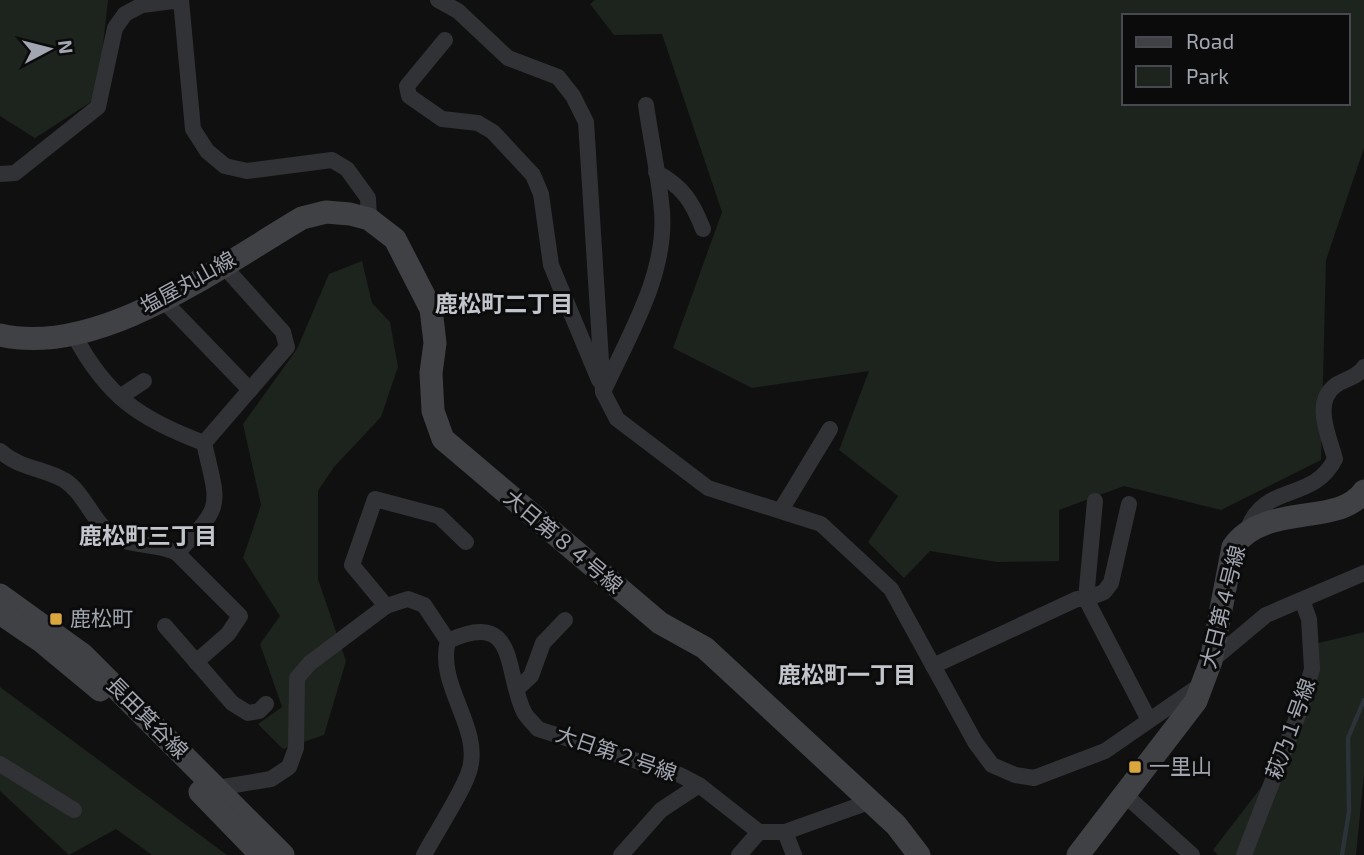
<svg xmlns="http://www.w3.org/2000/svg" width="1364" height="855" font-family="'Exo 2','Noto Sans JP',sans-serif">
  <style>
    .green { fill: #1d231d; fill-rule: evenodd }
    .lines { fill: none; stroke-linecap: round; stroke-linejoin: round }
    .stream { stroke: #2b3238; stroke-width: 4.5 }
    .street { stroke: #313235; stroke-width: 16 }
    .secondary { stroke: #3f4145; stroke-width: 23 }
    .poi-dot { fill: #daa73e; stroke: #0b0b0c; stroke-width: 2.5 }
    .labels { text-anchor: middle; stroke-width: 6; stroke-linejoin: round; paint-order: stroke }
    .street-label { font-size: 21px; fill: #a2a6b0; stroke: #0b0b0c }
    .poi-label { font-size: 21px; fill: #a2a6b0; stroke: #0b0b0c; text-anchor: start }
    .neighbourhood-label { font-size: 23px; font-weight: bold; fill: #c3c5cc; stroke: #0b0b0c }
  </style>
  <rect width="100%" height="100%" fill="#101011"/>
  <g class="green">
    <path d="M0 0H108L97 98 35 138 0 116Z"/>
    <path d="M595 0H1364V148L1326 260 1321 460 1221 510 1124 486 1059 510V561L997 562 930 551 904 578 868 542 898 496 839 450 869 371 752 388 673 348 722 212 662 34 614 35 590 4ZM1124 16H1348V103H1124Z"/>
    <path d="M362 261 372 303 390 322 398 367 381 417 334 467 318 491V579L346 661 324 735 283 749 258 724 282 707 260 644 280 616 243 558 261 505 243 424 297 349 329 274Z"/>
    <path d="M1364 632V774L1356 855H1218L1213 850 1266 781 1307 676 1310 645Z"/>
    <path d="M0 687 227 855H152L116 829 69 855 0 791Z"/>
  </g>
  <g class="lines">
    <path class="stream" d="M1342 855 1349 811 1348 738 1364 700"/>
    <g class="street">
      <path d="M438 0 458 11 508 58 558 77 573 96 586 122 603 392 617 419 708 488 821 524 891 589 975 742 992 765 1015 775 1034 778 1105 751 1202 684"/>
      <path d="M445 40 407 86 409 96 442 119 478 123 493 132 533 175 541 194 551 265 599 380"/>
      <path d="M656 172C683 187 692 201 703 229"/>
      <path d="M0 174 15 173 98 107 115 28 125 14 142 5 181 0 193 129 207 151 225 166 247 171 332 160 347 169 368 198 369 219"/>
      <path d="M162 299 250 390"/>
      <path d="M604 390C629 335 667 274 662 211 659 176 651 140 646 105"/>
      <path d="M120 397 144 381"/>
      <path d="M204 443 287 347 283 332 222 264"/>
      <path d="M0 451C19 468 42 468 64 480 86 493 94 528 119 539 137 547 158 543 177 553 224 504 219 508 204 443 140 419 107 397 74 335"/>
      <path d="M1095 501 1086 599 1104 592 1111 583 1129 504"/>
      <path d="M781 510 830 429"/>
      <path d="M1248 529C1264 482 1313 503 1335 459 1329 436 1312 402 1336 385 1345 379 1358 377 1364 367"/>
      <path d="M177 553 240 616 228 634 196 662"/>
      <path d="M386 606 352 565 375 499 439 516 466 542"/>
      <path d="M165 626 232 703 248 713 259 711 266 704"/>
      <path d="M1211 661 1266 615 1364 573"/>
      <path d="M933 666 1077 599H1086L1149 720"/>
      <path d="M517 689 531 676 543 643 565 620"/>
      <path d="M0 764 74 810"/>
      <path d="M217 788 271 779 289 767 296 748 297 678 310 663 386 606 408 599 424 605 448 641"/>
      <path d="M1125 795 1192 855"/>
      <path d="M785 832 794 855"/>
      <path d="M424 855C435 834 466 787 470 768 481 727 436 684 448 641 519 608 504 672 524 712 527 718 534 724 538 729L680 775 699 785 759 832H785L869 802"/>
      <path d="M621 855 661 810 699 785"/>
      <path d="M739 855 759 832"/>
      <path d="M1244 855 1303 702 1312 669 1309 619 1302 600"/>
    </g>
    <g class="secondary">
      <path d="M0 335C99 358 220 266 302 218L326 212 350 214 369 219 395 239 431 309 435 343 431 373 433 411 443 439 660 623 705 648 896 825 919 855"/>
      <path d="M0 595 82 654 283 855"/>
      <path d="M0 613 41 641 100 690"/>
      <path d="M200 792 261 855"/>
      <path d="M1078 855 1196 701 1211 661 1233 547C1264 502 1340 527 1364 491"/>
    </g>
  </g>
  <g class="poi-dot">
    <rect x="49" y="612" width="14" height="14" rx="3.5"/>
    <rect x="1128" y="760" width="14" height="14" rx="3.5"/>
  </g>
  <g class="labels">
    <g class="street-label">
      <text transform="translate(188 283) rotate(-29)" y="7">塩屋丸山線</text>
      <text transform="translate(563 542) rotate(40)" y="7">大日第８４号線</text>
      <text transform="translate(1223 607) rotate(-76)" y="7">大日第４号線</text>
      <text transform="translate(147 718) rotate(45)" y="7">長田箕谷線</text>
      <text transform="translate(1291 729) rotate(-70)" y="7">萩乃１号線</text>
      <text transform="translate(616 754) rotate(19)" y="7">大日第２号線</text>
    </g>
    <g class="poi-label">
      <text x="70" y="626">鹿松町</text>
      <text x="1149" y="774">一里山</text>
    </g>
    <g class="neighbourhood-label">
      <text x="504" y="312">鹿松町二丁目</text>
      <text x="148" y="544">鹿松町三丁目</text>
      <text x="847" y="683">鹿松町一丁目</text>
    </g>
  </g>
  <rect x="1122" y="14" width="228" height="91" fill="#0b0b0c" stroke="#47494e" stroke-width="2"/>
  <rect x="1136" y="37" width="35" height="10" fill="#3f4145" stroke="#47494e" stroke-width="2"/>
  <text x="1186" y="49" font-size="21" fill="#a2a6b0">Road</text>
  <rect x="1136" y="66" width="35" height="21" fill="#1d231d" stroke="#47494e" stroke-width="2"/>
  <text x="1186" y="84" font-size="21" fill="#a2a6b0">Park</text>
  <g transform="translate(49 49) rotate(83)" stroke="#0b0b0c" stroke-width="5" paint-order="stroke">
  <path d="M0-5L12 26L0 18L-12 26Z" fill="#a2a6b0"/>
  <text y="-10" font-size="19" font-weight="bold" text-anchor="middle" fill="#a2a6b0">N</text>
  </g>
</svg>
